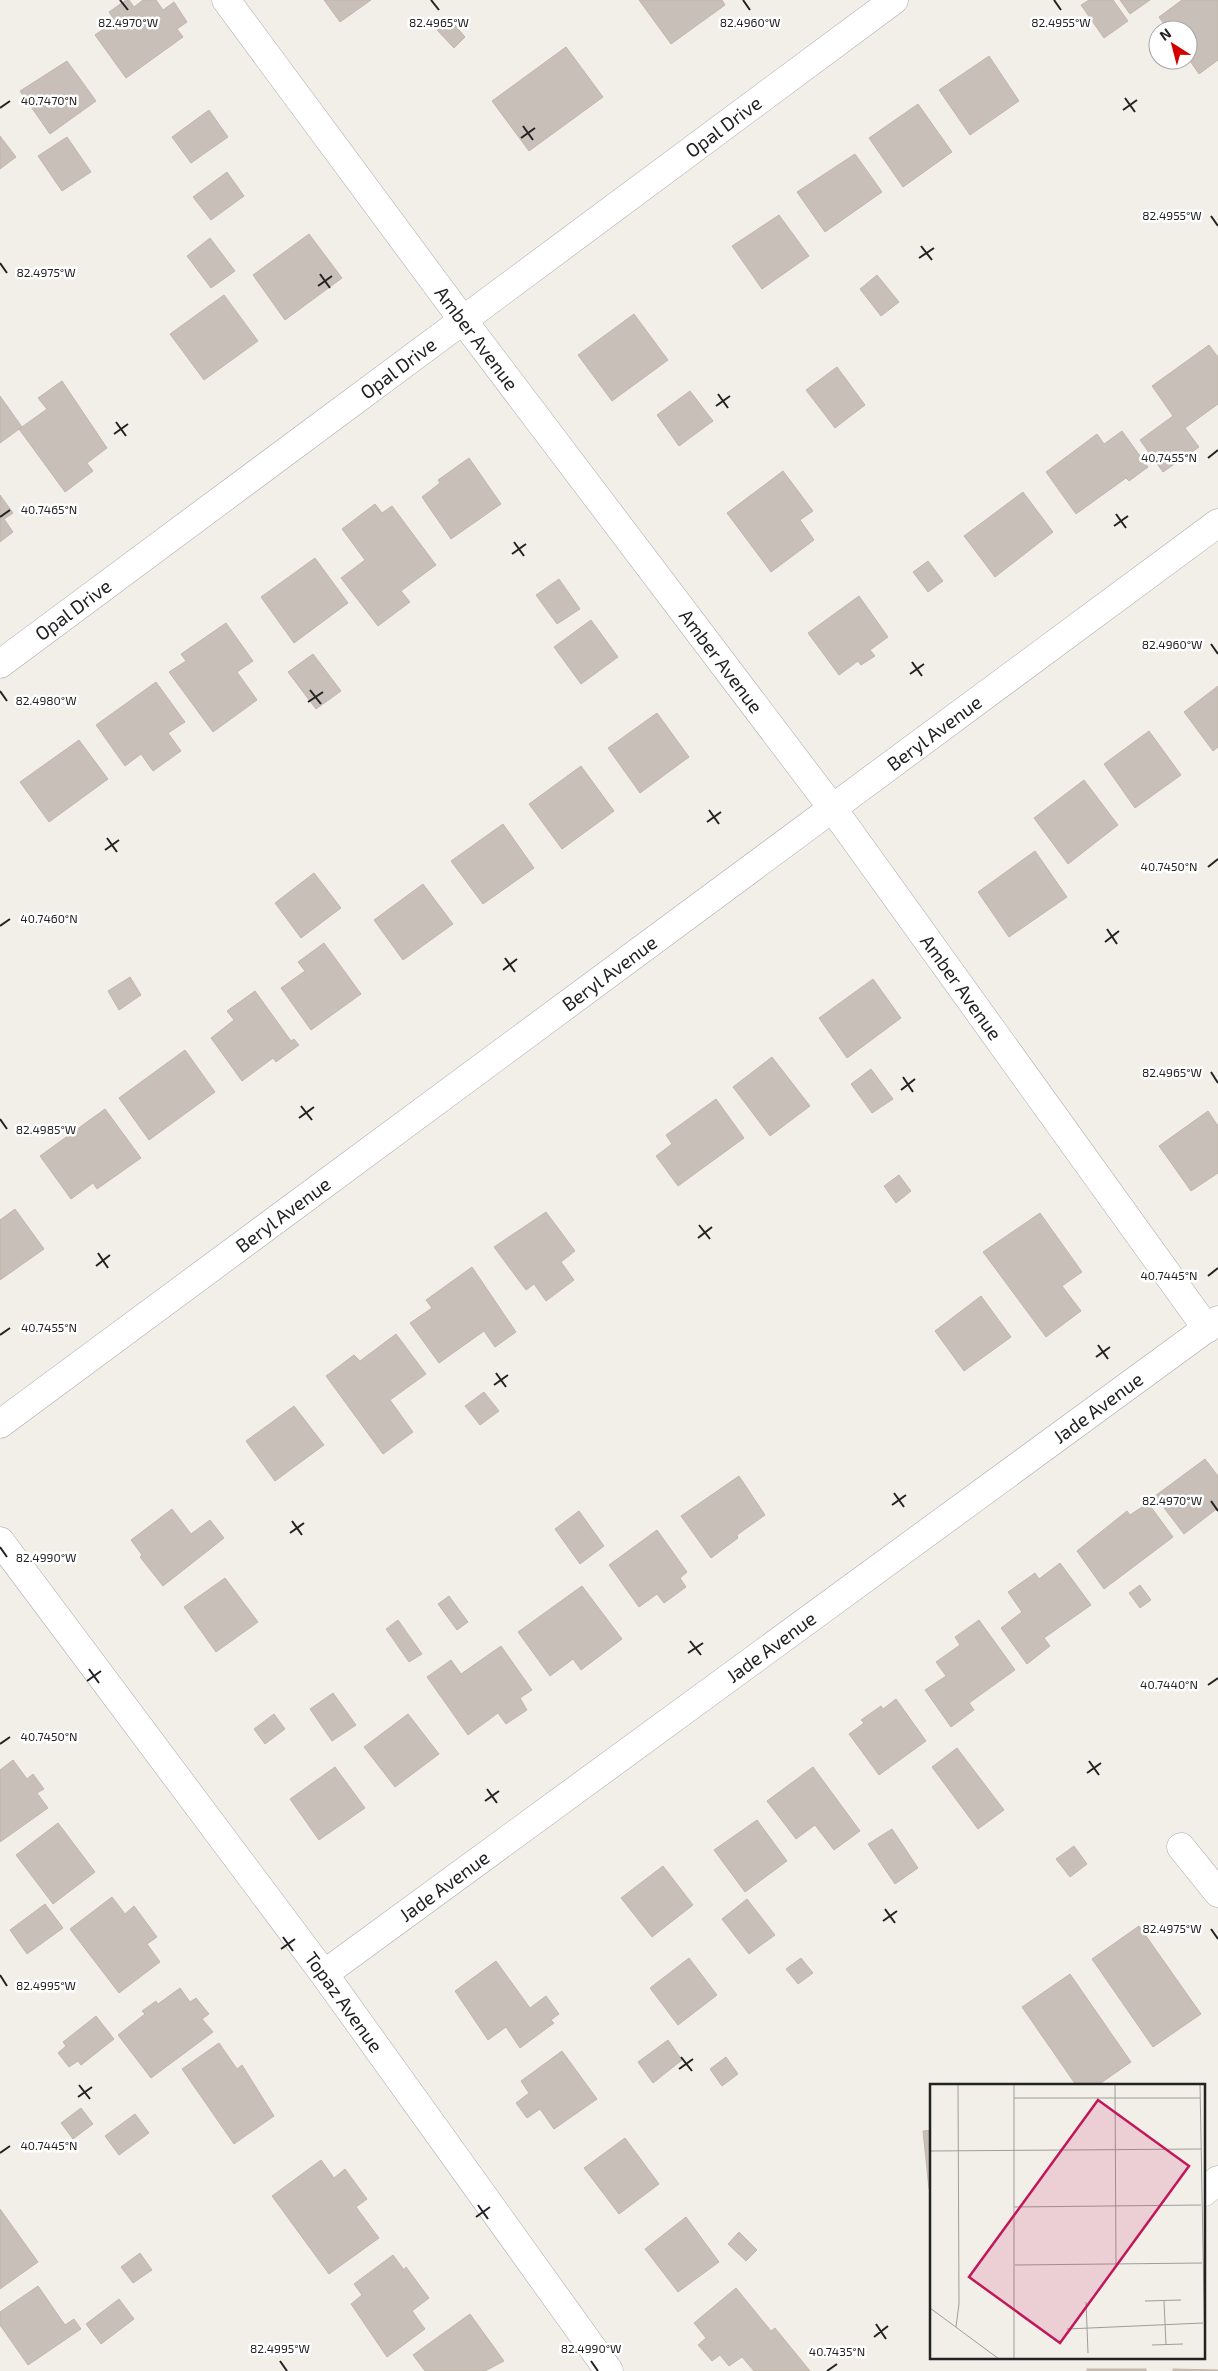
<svg xmlns="http://www.w3.org/2000/svg" width="1218" height="2371" font-family="'Exo 2',sans-serif">
  <style>
    .building { fill: #c7bfb8; stroke: #c4b6ab }
    .lines { fill: none; stroke-linecap: round; stroke-linejoin: round }
    .minor-casing { stroke: #a9a9a9; stroke-width: 29 }
    .minor { stroke: #fff; stroke-width: 28 }
    .ticks { fill: none; stroke: #222; stroke-width: 2 }
    .labels { text-anchor: middle; stroke-width: 5; stroke-linejoin: round; paint-order: stroke }
    .street-label { font-size: 19px; fill: #222; stroke: #fff }
    .inset-road { fill: none; stroke: #9f9d99; stroke-width: 1 }
    .view { fill: #c2185b; fill-opacity: 0.15; stroke: #c2185b; stroke-width: 2.5 }
    .inset-edge { fill: none; stroke: #222; stroke-width: 2.5 }
    .ticks-label { font-size: 12px; text-anchor: middle; fill: #222; stroke: #fff; stroke-width: 5; stroke-linejoin: round; paint-order: stroke }
  </style>
  <rect width="100%" height="100%" fill="#f2efe9"/>
  <g class="building">
    <path d="M126 0H129L134 7 143 0H156L163 10 174 2 187 22 177 29 183 37 126 78 95 35 115 21 109 12Z"/>
    <path d="M324 0H371L340 22Z"/>
    <path d="M639 0H722L725 5 671 44Z"/>
    <path d="M1089 0H1113L1128 21 1104 38 1081 5Z"/>
    <path d="M1120 0H1150L1130 14Z"/>
    <path d="M1182 0H1218V60L1199 74 1188 58V30H1168L1159 17Z"/>
    <path d="M449 18 465 37 454 48 437 30Z"/>
    <path d="M566 47 603 97 529 151 492 101Z"/>
    <path d="M989 56 1019 101 970 135 939 90Z"/>
    <path d="M67 61 96 101 50 134 20 91Z"/>
    <path d="M918 104 952 152 903 187 869 138Z"/>
    <path d="M209 110 228 137 191 163 172 137Z"/>
    <path d="M0 136 16 157 0 169Z"/>
    <path d="M67 137 91 172 62 191 38 156Z"/>
    <path d="M855 154 882 192 825 232 797 192Z"/>
    <path d="M227 172 244 196 211 220 193 197Z"/>
    <path d="M779 215 809 256 762 289 732 246Z"/>
    <path d="M309 234 342 278 285 320 253 275Z"/>
    <path d="M210 238 235 271 211 288 187 256Z"/>
    <path d="M877 275 899 302 881 316 860 289Z"/>
    <path d="M224 295 258 341 204 380 170 334Z"/>
    <path d="M634 314 668 360 612 401 578 355Z"/>
    <path d="M1209 345 1218 357V404L1185 428 1199 447 1163 472 1140 440 1173 416 1152 386Z"/>
    <path d="M837 367 865 405 835 428 806 390Z"/>
    <path d="M62 381 107 448 87 463 93 471 65 492 19 429 47 409 38 398Z"/>
    <path d="M690 391 713 421 679 446 657 415Z"/>
    <path d="M0 396 22 427 0 443Z"/>
    <path d="M1122 431 1148 467 1129 481 1126 478 1076 514 1046 472 1097 434 1104 444Z"/>
    <path d="M469 458 501 504 451 539 422 497 440 483 438 480Z"/>
    <path d="M783 471 813 511 800 520 814 540 771 572 727 513Z"/>
    <path d="M1023 492 1053 532 995 577 964 536Z"/>
    <path d="M0 495 13 513 4 519 13 532 0 542Z"/>
    <path d="M375 504 382 513 392 506 436 565 401 591 410 602 378 626 341 578 365 560 342 529Z"/>
    <path d="M315 558 348 603 294 643 261 597Z"/>
    <path d="M928 561 943 581 928 592 913 572Z"/>
    <path d="M559 579 580 609 557 624 536 595Z"/>
    <path d="M859 596 888 637 870 650 875 656 861 665 858 661 839 675 808 633Z"/>
    <path d="M591 620 618 657 581 684 554 647Z"/>
    <path d="M226 623 253 661 237 672 257 700 213 732 169 672 186 661 181 654Z"/>
    <path d="M313 654 341 691 316 709 288 672Z"/>
    <path d="M156 682 185 722 168 733 181 751 153 771 141 754 125 766 96 725Z"/>
    <path d="M1218 686V747L1213 751 1184 712Z"/>
    <path d="M657 713 689 757 640 793 608 748Z"/>
    <path d="M1149 731 1181 775 1135 808 1104 764Z"/>
    <path d="M79 740 108 779 49 822 20 782Z"/>
    <path d="M581 766 614 811 562 849 529 804Z"/>
    <path d="M1084 780 1118 825 1068 864 1034 818Z"/>
    <path d="M503 824 534 868 483 904 451 861Z"/>
    <path d="M1035 851 1067 897 1009 937 978 892Z"/>
    <path d="M314 873 341 908 301 938 275 903Z"/>
    <path d="M423 884 453 924 403 960 374 920Z"/>
    <path d="M324 943 361 994 311 1030 281 988 305 971 298 962Z"/>
    <path d="M130 977 141 995 119 1010 108 991Z"/>
    <path d="M873 979 901 1018 847 1058 819 1018Z"/>
    <path d="M255 991 291 1041 294 1039 299 1045 276 1062 273 1058 242 1081 211 1038 234 1020 227 1011Z"/>
    <path d="M185 1050 215 1092 149 1140 119 1098Z"/>
    <path d="M772 1057 810 1106 770 1136 733 1087Z"/>
    <path d="M871 1069 893 1099 872 1113 851 1084Z"/>
    <path d="M716 1099 744 1138 678 1186 656 1156 672 1144 666 1135Z"/>
    <path d="M105 1109 141 1158 97 1189 93 1183 71 1199 40 1156Z"/>
    <path d="M1208 1111 1218 1126V1173L1191 1191 1159 1146Z"/>
    <path d="M899 1175 911 1191 896 1203 884 1186Z"/>
    <path d="M15 1209 44 1249 0 1280V1220Z"/>
    <path d="M546 1212 575 1251 561 1262 574 1280 546 1301 534 1284 526 1290 494 1247Z"/>
    <path d="M1040 1213 1082 1272 1062 1286 1081 1311 1046 1337 983 1252Z"/>
    <path d="M472 1267 516 1332 495 1347 484 1331 439 1363 410 1323 432 1308 426 1300Z"/>
    <path d="M981 1296 1011 1337 964 1371 935 1331Z"/>
    <path d="M396 1334 426 1374 390 1400 413 1432 383 1454 326 1376 354 1355 360 1361Z"/>
    <path d="M484 1392 499 1411 480 1425 465 1406Z"/>
    <path d="M294 1406 324 1445 275 1481 246 1441Z"/>
    <path d="M1205 1459 1218 1476V1508L1184 1534 1155 1496Z"/>
    <path d="M739 1476 765 1515 737 1535 738 1538 711 1558 681 1516Z"/>
    <path d="M1148 1503 1173 1537 1104 1589 1077 1551 1127 1511 1130 1515Z"/>
    <path d="M172 1509 191 1534 210 1520 224 1538 163 1586 140 1557 142 1555 131 1540Z"/>
    <path d="M579 1511 604 1546 580 1564 555 1529Z"/>
    <path d="M657 1530 687 1572 680 1578 686 1587 664 1603 657 1594 639 1607 609 1565Z"/>
    <path d="M1060 1563 1091 1605 1044 1638 1050 1646 1027 1664 1001 1628 1022 1612 1008 1592 1035 1573 1039 1579Z"/>
    <path d="M225 1578 258 1622 216 1652 184 1607Z"/>
    <path d="M1140 1585 1151 1600 1140 1608 1129 1593Z"/>
    <path d="M582 1586 622 1639 581 1670 573 1659 550 1676 518 1632Z"/>
    <path d="M449 1596 468 1622 457 1630 438 1604Z"/>
    <path d="M398 1620 422 1654 409 1662 386 1629Z"/>
    <path d="M979 1620 1015 1670 969 1703 974 1710 951 1727 925 1690 946 1676 936 1662 960 1645 955 1637Z"/>
    <path d="M501 1646 532 1690 520 1698 527 1710 506 1724 498 1713 468 1735 427 1677 451 1660 461 1674Z"/>
    <path d="M333 1693 356 1725 332 1741 310 1709Z"/>
    <path d="M896 1699 926 1741 879 1775 849 1734 864 1723 861 1720 881 1706 883 1709Z"/>
    <path d="M274 1714 285 1729 265 1744 254 1729Z"/>
    <path d="M408 1714 439 1754 395 1787 364 1747Z"/>
    <path d="M957 1748 1004 1810 978 1829 932 1767Z"/>
    <path d="M13 1760 27 1779 33 1774 44 1789 37 1793 48 1808 0 1842V1770Z"/>
    <path d="M335 1767 365 1808 319 1840 290 1799Z"/>
    <path d="M813 1767 860 1831 834 1850 815 1825 796 1839 767 1801Z"/>
    <path d="M757 1820 787 1861 745 1892 714 1850Z"/>
    <path d="M58 1823 95 1872 53 1904 16 1855Z"/>
    <path d="M892 1829 918 1868 895 1884 868 1844Z"/>
    <path d="M1074 1846 1087 1864 1070 1877 1056 1859Z"/>
    <path d="M663 1866 693 1905 652 1937 621 1898Z"/>
    <path d="M112 1897 125 1914 134 1906 157 1937 147 1944 160 1962 119 1993 70 1929Z"/>
    <path d="M747 1899 775 1935 749 1954 722 1919Z"/>
    <path d="M45 1904 63 1928 27 1954 10 1930Z"/>
    <path d="M1139 1926 1201 2014 1153 2047 1092 1959Z"/>
    <path d="M689 1958 717 1995 678 2025 650 1988Z"/>
    <path d="M801 1958 813 1973 798 1984 786 1969Z"/>
    <path d="M496 1961 530 2008 546 1996 559 2014 551 2020 554 2023 520 2048 506 2027 488 2040 455 1991Z"/>
    <path d="M1070 1974 1131 2062 1098 2085H1076L1022 2007Z"/>
    <path d="M180 1988 190 2002 196 1998 209 2014 202 2019 213 2032 151 2078 118 2035 145 2014 142 2011 156 2001 158 2004Z"/>
    <path d="M96 2016 114 2039 81 2065 78 2061 69 2067 58 2053 66 2046 63 2042Z"/>
    <path d="M668 2040 682 2060 653 2083 638 2062Z"/>
    <path d="M219 2043 237 2069 242 2065 274 2116 234 2144 182 2069Z"/>
    <path d="M562 2051 597 2099 554 2129 540 2109 527 2118 516 2103 529 2093 521 2081Z"/>
    <path d="M726 2057 738 2074 722 2086 710 2069Z"/>
    <path d="M81 2108 93 2124 73 2139 61 2123Z"/>
    <path d="M135 2114 149 2133 119 2155 105 2136Z"/>
    <path d="M932 2130V2189H929L923 2131Z"/>
    <path d="M625 2138 659 2184 619 2214 584 2168Z"/>
    <path d="M321 2160 334 2178 345 2169 367 2199 356 2207 379 2238 329 2274 272 2196Z"/>
    <path d="M0 2209 38 2262 0 2289Z"/>
    <path d="M686 2217 719 2262 678 2292 645 2249Z"/>
    <path d="M739 2232 757 2250 746 2261 728 2244Z"/>
    <path d="M140 2253 152 2270 133 2283 121 2267Z"/>
    <path d="M393 2255 404 2270 406 2267 429 2298 412 2311 425 2329 387 2357 351 2304 362 2295 354 2284Z"/>
    <path d="M38 2286 65 2325 74 2319 81 2329 28 2365 0 2325V2312Z"/>
    <path d="M736 2288 771 2331 775 2328 810 2371H754L742 2357 729 2366 720 2355 712 2361 698 2345 706 2338 694 2323Z"/>
    <path d="M119 2299 134 2319 101 2344 86 2324Z"/>
    <path d="M470 2314 504 2361 485 2371H425L413 2355Z"/>
    <rect x="1087" y="2369" width="59" height="2"/>
    <path d="M1173 2369 1218 2370V2371H1173Z"/>
  </g>
  <g class="lines">
    <defs>
      <g id="minor">
        <path id="s1" d="M226 0 462 319 833 809 1207 1329"/>
        <path id="s2" d="M0 664 894 0"/>
        <path id="s3" d="M0 1424 1218 523"/>
        <path id="s4" d="M0 1541 324 1974 609 2371"/>
        <path d="M1181 1847 1218 1893"/>
        <path id="s5" d="M324 1974 1218 1320"/>
        <path d="M1204 2192 1218 2180"/>
      </g>
    </defs>
    <use href="#minor" class="minor-casing"/>
    <use href="#minor" class="minor"/>
  </g>
  <path class="ticks" d="M120 0 128 10M431 0 439 10M743 0 750 10M1054 0 1061 10M1125 98 1135 112M0 108 10 101M1123 110 1137 100M523 126 533 140M521 138 535 128M1211 216 1218 226M921 246 932 260M919 258 934 248M0 263 7 273M320 274 330 288M318 286 332 276M718 394 728 408M716 406 730 396M116 422 126 436M114 434 128 424M1208 458 1218 450M1116 514 1126 528M0 517 10 510M1114 526 1128 516M514 542 524 556M512 554 526 544M1211 644 1218 654M912 662 922 676M910 674 924 664M310 690 321 704M0 691 7 701M308 702 323 692M709 810 719 824M707 822 721 812M107 838 117 852M105 850 119 840M1208 867 1218 859M0 926 10 919M1107 929 1117 944M1105 942 1119 931M505 958 515 972M503 970 517 959M1211 1072 1218 1083M903 1077 913 1092M901 1090 915 1079M301 1106 312 1120M299 1118 314 1107M0 1119 7 1129M699 1225 710 1239M698 1238 712 1227M98 1253 108 1268M96 1266 110 1255M1208 1276 1218 1268M0 1335 10 1328M1098 1345 1108 1359M1096 1357 1110 1347M496 1373 506 1387M494 1385 508 1375M894 1493 904 1507M1211 1501 1218 1511M892 1505 906 1495M292 1521 302 1535M290 1533 304 1523M0 1547 7 1557M690 1641 701 1655M688 1653 703 1643M89 1669 99 1683M87 1681 101 1671M1208 1685 1218 1678M0 1744 10 1737M1089 1761 1099 1775M1087 1773 1101 1763M487 1789 497 1803M485 1801 499 1791M885 1909 895 1923M883 1921 897 1911M1211 1929 1218 1939M283 1937 293 1951M281 1949 295 1939M0 1975 7 1986M681 2057 692 2071M679 2069 693 2059M79 2085 90 2099M78 2097 92 2087M0 2153 10 2146M478 2205 488 2219M476 2217 490 2207M876 2324 886 2339M874 2337 888 2326M280 2361 287 2371M591 2361 598 2371M827 2371 837 2364"/>
  <g class="labels">
    <g class="street-label">
      <text dy="7" stroke="none"><textPath href="#s2" startOffset="901">Opal Drive</textPath></text>
      <text dy="7" stroke="none"><textPath href="#s1" startOffset="421">Amber Avenue</textPath></text>
      <text dy="7" stroke="none"><textPath href="#s2" startOffset="496">Opal Drive</textPath></text>
      <text dy="7" stroke="none"><textPath href="#s2" startOffset="91">Opal Drive</textPath></text>
      <text dy="7" stroke="none"><textPath href="#s1" startOffset="826">Amber Avenue</textPath></text>
      <text dy="7" stroke="none"><textPath href="#s3" startOffset="1162">Beryl Avenue</textPath></text>
      <text dy="7" stroke="none"><textPath href="#s3" startOffset="758">Beryl Avenue</textPath></text>
      <text dy="7" stroke="none"><textPath href="#s1" startOffset="1231">Amber Avenue</textPath></text>
      <text dy="7" stroke="none"><textPath href="#s3" startOffset="352">Beryl Avenue</textPath></text>
      <text dy="7" stroke="none"><textPath href="#s5" startOffset="959">Jade Avenue</textPath></text>
      <text dy="7" stroke="none"><textPath href="#s5" startOffset="554">Jade Avenue</textPath></text>
      <text dy="7" stroke="none"><textPath href="#s5" startOffset="149">Jade Avenue</textPath></text>
      <text dy="7" stroke="none"><textPath href="#s4" startOffset="575">Topaz Avenue</textPath></text>
    </g>
  </g>
  <g transform="translate(930 2084)">
    <rect width="275" height="275" fill="#f2efe9"/>
    <path class="inset-road" d="M185 0 186 181M270 0 275 272M84 14H270M0 67 271 65M84 123 271 121M85 181 272 179M215 217 251 216M234 217 236 261M156 218 158 269M0 224 69 275M26 243 29 220 28 0M137 245 273 239M222 261 253 260M84 275V0"/>
    <path class="view" d="M168 16 259 82 130 259 39 193Z"/>
    <rect width="275" height="275" class="inset-edge"/>
  </g>
  <g class="ticks-label">
    <text x="128" y="27">82.4970°W</text>
    <text x="439" y="27">82.4965°W</text>
    <text x="750" y="27">82.4960°W</text>
    <text x="1061" y="27">82.4955°W</text>
    <text x="49" y="105">40.7470°N</text>
    <text x="1172" y="220">82.4955°W</text>
    <text x="46" y="277">82.4975°W</text>
    <text x="1169" y="462">40.7455°N</text>
    <text x="49" y="514">40.7465°N</text>
    <text x="1172" y="649">82.4960°W</text>
    <text x="46" y="705">82.4980°W</text>
    <text x="1169" y="871">40.7450°N</text>
    <text x="49" y="923">40.7460°N</text>
    <text x="1172" y="1077">82.4965°W</text>
    <text x="46" y="1134">82.4985°W</text>
    <text x="1169" y="1280">40.7445°N</text>
    <text x="49" y="1332">40.7455°N</text>
    <text x="1172" y="1505">82.4970°W</text>
    <text x="46" y="1562">82.4990°W</text>
    <text x="1169" y="1689">40.7440°N</text>
    <text x="49" y="1741">40.7450°N</text>
    <text x="1172" y="1933">82.4975°W</text>
    <text x="46" y="1990">82.4995°W</text>
    <text x="49" y="2150">40.7445°N</text>
    <text x="280" y="2353">82.4995°W</text>
    <text x="591" y="2353">82.4990°W</text>
    <text x="837" y="2356">40.7435°N</text>
  </g>
  <g transform="translate(1173 45) rotate(324)"><circle r="24" fill="#ffffff" stroke="#a7a7a7"/>
  <path d="M0-4L9 19L0 12L-9 19Z" fill="#d40000"/>
  <text y="-8" font-size="14" font-weight="bold" text-anchor="middle" fill="#222222">N</text>
  </g>
</svg>
